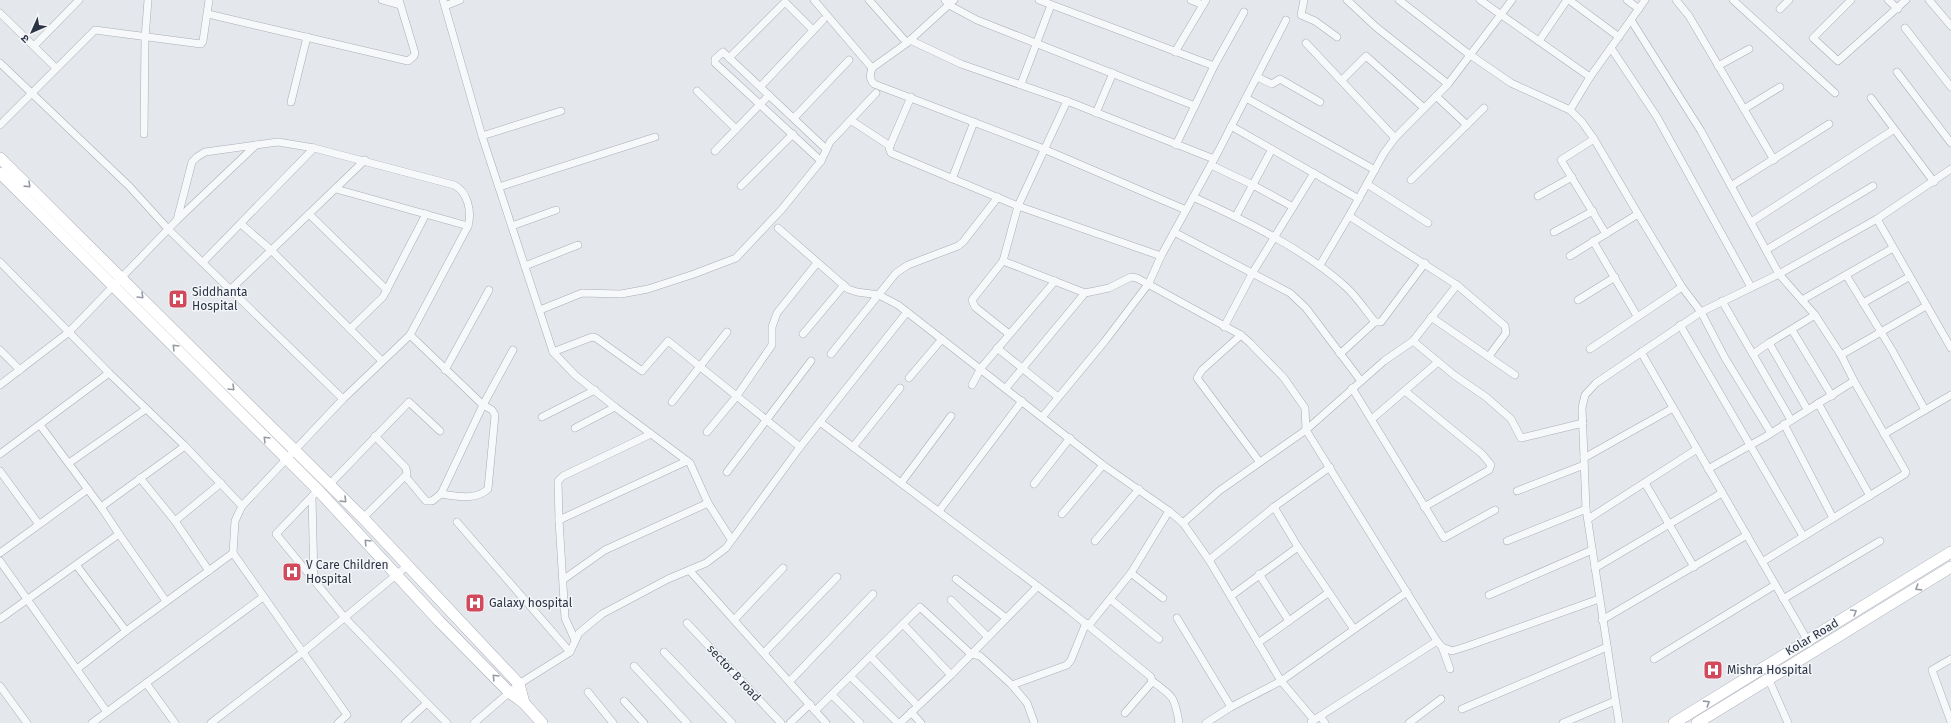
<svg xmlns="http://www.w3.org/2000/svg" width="1951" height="723" font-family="'Fira Sans','Noto Sans Devanagari',sans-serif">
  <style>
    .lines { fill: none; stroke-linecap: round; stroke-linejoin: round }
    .street-casing { stroke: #a9aeb7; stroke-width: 8 }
    .secondary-casing { stroke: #a9aeb7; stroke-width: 12 }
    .street { stroke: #f7f8fa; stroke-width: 7 }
    .secondary { stroke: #fff; stroke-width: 11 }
    .oneway { stroke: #959aa2 }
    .labels { text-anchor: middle; stroke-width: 3; stroke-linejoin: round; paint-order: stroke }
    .poi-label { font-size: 12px; fill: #2b3445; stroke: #f4f6f9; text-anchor: start }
    .street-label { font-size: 12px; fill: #2b3445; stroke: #f4f6f9 }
  </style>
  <rect width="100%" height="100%" fill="#e4e7ec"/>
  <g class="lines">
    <defs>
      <g id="street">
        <path d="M382 0 400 5"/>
        <path d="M443 0 482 136 553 352 575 375 615 407 690 463 708 503 731 539"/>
        <path d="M814 0 872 68"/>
        <path d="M869 0 907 43"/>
        <path d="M945 0 949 5 977 20 1195 106"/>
        <path d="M954 0 907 43 872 68C870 74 869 79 874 84L1039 147 1186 210"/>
        <path d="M1039 0 1214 66"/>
        <path d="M1191 0 1203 5"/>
        <path d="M1304 0 1301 15 1315 21 1337 37"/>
        <path d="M1347 0 1376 27 1448 84"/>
        <path d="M1399 0 1466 52 1511 83 1570 110 1582 122 1594 139 1638 214 1682 287 1701 312 1725 358 1771 433"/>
        <path d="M1480 0 1590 77"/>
        <path d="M1569 0 1619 37"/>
        <path d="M1627 0 1639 9"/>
        <path d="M1676 0 1689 16 1774 160"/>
        <path d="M1733 0 1835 93"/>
        <path d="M1851 0 1813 38 1838 61 1906 0"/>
        <path d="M1888 0 1898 9"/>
        <path d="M1929 0 1951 26"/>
        <path d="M445 6 460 0"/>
        <path d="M1780 9 1789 0"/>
        <path d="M0 13 56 68"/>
        <path d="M208 14 408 61 414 56 415 53 399 0"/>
        <path d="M1631 20 1701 131 1779 274 1815 315 1841 355 1854 381 1906 472 1905 474 1762 562"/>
        <path d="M1905 28 1951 87"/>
        <path d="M910 40 961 64 1067 101 1214 159"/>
        <path d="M1539 41 1567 0"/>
        <path d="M1306 43 1395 138"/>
        <path d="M34 46 79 0"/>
        <path d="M1611 48 1657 117 1751 287"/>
        <path d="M1175 52 1206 0"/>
        <path d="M729 58 785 2 813 30"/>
        <path d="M0 63 129 186 169 230 343 399"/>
        <path d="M1718 66 1749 49"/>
        <path d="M1897 72 1951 143"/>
        <path d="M1257 77 1272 84 1280 79 1320 102"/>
        <path d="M1342 80 1366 56 1424 108"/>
        <path d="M1021 84 1051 5"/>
        <path d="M761 86 823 20"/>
        <path d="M697 91 736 129"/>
        <path d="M1436 96 1467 125"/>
        <path d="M911 97 889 148 891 153 1018 206 1161 256"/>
        <path d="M1246 98 1375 170"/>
        <path d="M1871 98 1934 182"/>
        <path d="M291 102 307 37"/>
        <path d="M1744 109 1780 87"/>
        <path d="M1570 110 1590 77 1645 0"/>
        <path d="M1096 113 1113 73"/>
        <path d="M794 118 849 60"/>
        <path d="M852 121 890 146"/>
        <path d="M0 125 95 30 201 44 203 41 209 0"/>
        <path d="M1231 126 1359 199"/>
        <path d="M144 134 145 38 148 0"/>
        <path d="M482 136 561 111"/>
        <path d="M1594 139 1561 160 1606 234"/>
        <path d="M1176 145 1214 66 1244 12"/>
        <path d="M715 151 769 95"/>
        <path d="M821 161 715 63V59L723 52 826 149"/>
        <path d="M1211 165 1253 185 1293 207"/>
        <path d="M952 179 974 122"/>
        <path d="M1411 180 1484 108"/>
        <path d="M1367 184 1428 223"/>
        <path d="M741 186 793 134"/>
        <path d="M1731 186 1829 124"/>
        <path d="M499 187 655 137"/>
        <path d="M1538 196 1572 177"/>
        <path d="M1193 197C1244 220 1304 249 1346 287 1357 297 1366 311 1375 322"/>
        <path d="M309 214 387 290"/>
        <path d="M1236 216 1272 149"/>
        <path d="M1349 216 1457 285 1505 326 1506 333 1489 356"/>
        <path d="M1877 219 1951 348"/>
        <path d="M177 220 192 162 197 157 205 152 278 142 314 148 454 185C468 192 472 212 468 226L336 189"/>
        <path d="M1751 222 1893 130"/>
        <path d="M241 224 271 250 382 361"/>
        <path d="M512 226 556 210"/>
        <path d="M778 228 848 289 857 292 879 295 898 305 1103 465 1169 511 1183 523 1209 560 1281 681 1314 720"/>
        <path d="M1174 232 1290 293 1306 308 1361 381"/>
        <path d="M1554 232 1593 211"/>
        <path d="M1593 241 1637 316"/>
        <path d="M1766 250 1873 186"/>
        <path d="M1570 256 1638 214"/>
        <path d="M1003 261 1085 293"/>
        <path d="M0 262 109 373 185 446 242 506"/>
        <path d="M203 262 314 148"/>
        <path d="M1320 265 1349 216 1384 153 1395 138 1448 84 1512 0"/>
        <path d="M525 266 578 245"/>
        <path d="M1846 275 1892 350 1925 410"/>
        <path d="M231 289 365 160"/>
        <path d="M1578 300 1615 277"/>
        <path d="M1802 300 1893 248"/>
        <path d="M1722 301 1791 420"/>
        <path d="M1863 303 1909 277"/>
        <path d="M540 310 582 293 621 294 648 289 694 274 736 258 782 209 821 161 830 142 876 93"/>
        <path d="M1431 317 1515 375"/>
        <path d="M1680 325 1803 536"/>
        <path d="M1224 327 1253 272 1314 173"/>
        <path d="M350 329 383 297 426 214"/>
        <path d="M1792 330 1832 396"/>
        <path d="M803 334 844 285"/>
        <path d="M1009 334 975 307 972 300 1003 261 1018 206 1067 101"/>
        <path d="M410 335 483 405 492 410 495 415 488 489C476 501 455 496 441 494"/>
        <path d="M1241 335 1202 370 1197 378 1259 461"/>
        <path d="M1413 341 1454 375 1486 397 1511 419 1521 438 1583 423"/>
        <path d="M997 348 1058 397"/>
        <path d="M1590 349 1682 287"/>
        <path d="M0 350 20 370"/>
        <path d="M553 352 592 337 596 338 642 371 668 341 800 447"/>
        <path d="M1641 352 1809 643"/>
        <path d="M831 354 896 273 908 265 958 246 963 242 998 197"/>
        <path d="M1340 354 1375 322H1381L1425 263"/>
        <path d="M1753 354 1769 343"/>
        <path d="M1841 355 1926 306"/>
        <path d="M445 370 489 290"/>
        <path d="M909 378 942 339"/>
        <path d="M0 385 69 332 177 220 256 145"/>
        <path d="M972 385 981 368 1055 281"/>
        <path d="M1006 388 1085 293 1109 288 1131 277 1137 278 1241 335 1250 343 1284 378 1305 408 1306 430 1437 641 1442 647 1452 651 1468 646 1599 599"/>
        <path d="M1352 388 1444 538 1495 510"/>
        <path d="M1405 391 1482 454 1491 465 1489 470 1424 507"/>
        <path d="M672 402 727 332"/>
        <path d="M1818 403 1870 496"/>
        <path d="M1807 409 1769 343 1815 315"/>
        <path d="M1043 416 1105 341 1149 283 1161 256 1219 150 1286 20"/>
        <path d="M542 417 595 390"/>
        <path d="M1372 419 1438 362"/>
        <path d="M820 422 1069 610 1151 677 1152 682 1125 713"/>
        <path d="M1784 424 1833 518"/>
        <path d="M40 425 101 507 119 534 166 601"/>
        <path d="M575 428 615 407"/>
        <path d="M707 432 736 397 772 345V327L777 313 817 263"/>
        <path d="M1884 434 1951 395"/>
        <path d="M853 447 900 388"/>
        <path d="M0 454 109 373"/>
        <path d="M1584 458 1673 408"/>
        <path d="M69 463 146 409"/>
        <path d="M1708 469 1765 437 1854 381"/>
        <path d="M0 471 38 523"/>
        <path d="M727 472 811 361"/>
        <path d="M406 477 426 501H432L441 494 483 405 513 350"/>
        <path d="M140 478 175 521 209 571"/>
        <path d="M901 483 951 416"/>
        <path d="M1645 483 1694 567"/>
        <path d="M1034 484 1070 438"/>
        <path d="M329 485 409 402 440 431"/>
        <path d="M318 490 276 534 345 618 427 703 405 723"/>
        <path d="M1517 491 1584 465"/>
        <path d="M312 497 314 581"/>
        <path d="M101 507 185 446"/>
        <path d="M1274 507 1298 547 1353 628"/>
        <path d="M939 511 1022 401"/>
        <path d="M1062 514 1103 465"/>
        <path d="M363 518 407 474 406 468 375 436"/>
        <path d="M1588 519 1697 449"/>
        <path d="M559 520 687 461"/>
        <path d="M175 521 221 483"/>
        <path d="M457 522 570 652"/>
        <path d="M1183 523 1219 491 1306 430 1384 361 1413 341 1457 285"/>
        <path d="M1095 541 1139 489"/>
        <path d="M1507 541 1586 509"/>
        <path d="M0 553 88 489"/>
        <path d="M233 553 347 715 338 723"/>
        <path d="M1209 560 1274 507 1330 467"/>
        <path d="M0 561 107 712"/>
        <path d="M77 566 126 631"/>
        <path d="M1595 568 1722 493"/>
        <path d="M690 571 826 723"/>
        <path d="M1131 573 1163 598"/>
        <path d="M1259 574 1289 621"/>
        <path d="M564 579 605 550 708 503"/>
        <path d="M956 579 1006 618"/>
        <path d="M1489 595 1592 550"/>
        <path d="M1231 596 1298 547"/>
        <path d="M1110 599 1159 639"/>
        <path d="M1783 599 1880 541"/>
        <path d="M951 600 988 637"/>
        <path d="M1177 618 1231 707"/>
        <path d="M0 619 119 534"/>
        <path d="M734 620 783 568"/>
        <path d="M1602 620 1747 535"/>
        <path d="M687 623 781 723"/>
        <path d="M903 624 951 675"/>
        <path d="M1089 625 1131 573 1169 511"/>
        <path d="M575 640 565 618 559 520 558 481 563 476 651 434"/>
        <path d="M1258 643 1328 593"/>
        <path d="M1442 647 1450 669"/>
        <path d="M664 652 732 723"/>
        <path d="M764 653 837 577"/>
        <path d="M871 657 917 705"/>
        <path d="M1654 659 1775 585"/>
        <path d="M1951 659 1932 670 1951 722"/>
        <path d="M634 666 687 723"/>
        <path d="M77 669 126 631 233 553 235 521 242 506 343 399 410 335 468 226"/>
        <path d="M851 677 898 723"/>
        <path d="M1769 680 1788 723"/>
        <path d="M790 681 873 594"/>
        <path d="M1152 681C1173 696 1175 697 1179 723"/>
        <path d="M146 683 175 723"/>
        <path d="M1012 685 1067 665 1071 660 1086 623"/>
        <path d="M0 686 27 723"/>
        <path d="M588 692 613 723"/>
        <path d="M832 695 860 723"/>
        <path d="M624 701 644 723"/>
        <path d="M427 703 447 723"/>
        <path d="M1462 709 1607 647"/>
        <path d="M815 711 920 607 971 654 980 656 1012 685 1027 703 1034 722"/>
        <path d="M911 712 921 723"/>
        <path d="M1320 716 1325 723"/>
        <path d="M1311 722 1437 641"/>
        <path d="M92 723 263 597"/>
        <path d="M211 723 303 652 407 566"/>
        <path d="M474 723 519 684 570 652 579 633 602 614 668 579 706 563 726 548 800 447 907 312"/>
        <path d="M790 723 810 704"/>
        <path d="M900 723 951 675 1037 587"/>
        <path d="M1206 723 1231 707 1281 681 1407 592"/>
        <path d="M1409 723 1441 699"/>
        <path d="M1563 723 1615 701"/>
        <path d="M1619 723 1586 509 1582 408 1585 395 1596 383 1701 312 1779 274 1877 219 1951 169"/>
      </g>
      <g id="secondary">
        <path d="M0 158 363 518 519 684 524 703"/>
        <path d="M0 173 318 490 439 621 509 692 524 703 542 723"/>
        <path d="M1674 723 1951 552"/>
        <path d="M1697 723 1951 567"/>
      </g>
    </defs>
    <use href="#street" class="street-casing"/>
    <use href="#secondary" class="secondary-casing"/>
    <use href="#street" class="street"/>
    <use href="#secondary" class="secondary"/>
  </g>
  <defs><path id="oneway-chevron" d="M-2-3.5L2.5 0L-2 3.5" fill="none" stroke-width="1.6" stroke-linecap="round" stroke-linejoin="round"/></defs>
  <g class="oneway">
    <use href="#oneway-chevron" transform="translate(28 185) rotate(44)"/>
    <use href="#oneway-chevron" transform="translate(141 296) rotate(45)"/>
    <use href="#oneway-chevron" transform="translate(175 347) rotate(-135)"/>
    <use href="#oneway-chevron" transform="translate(232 388) rotate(45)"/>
    <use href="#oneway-chevron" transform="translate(266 439) rotate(-135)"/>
    <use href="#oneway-chevron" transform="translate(344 500) rotate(44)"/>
    <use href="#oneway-chevron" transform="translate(367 542) rotate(-134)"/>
    <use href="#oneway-chevron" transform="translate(1918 588) rotate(148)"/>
    <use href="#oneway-chevron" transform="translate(1854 612) rotate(-31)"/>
    <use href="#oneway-chevron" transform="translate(495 677) rotate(-134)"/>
    <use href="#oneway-chevron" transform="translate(1707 703) rotate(-32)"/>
  </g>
  <defs>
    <symbol id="hospital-square" viewBox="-11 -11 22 22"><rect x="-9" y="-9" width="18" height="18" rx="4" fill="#d1495b" stroke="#f4f6f9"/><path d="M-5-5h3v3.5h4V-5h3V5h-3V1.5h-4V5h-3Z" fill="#fff"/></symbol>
  </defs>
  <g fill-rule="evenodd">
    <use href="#hospital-square" x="167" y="288" width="22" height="22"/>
    <use href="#hospital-square" x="281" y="561" width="22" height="22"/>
    <use href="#hospital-square" x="464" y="592" width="22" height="22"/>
    <use href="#hospital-square" x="1702" y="659" width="22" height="22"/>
  </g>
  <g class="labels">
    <g class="poi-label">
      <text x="192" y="296">Siddhanta<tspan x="192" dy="14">Hospital</tspan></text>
      <text x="306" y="569">V Care Children<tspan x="306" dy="14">Hospital</tspan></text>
      <text x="489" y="607">Galaxy hospital</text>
      <text x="1727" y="674">Mishra Hospital</text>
    </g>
    <g class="street-label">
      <text transform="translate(1812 637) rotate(-31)" y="4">Kolar Road</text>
      <text transform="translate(734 673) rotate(47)" y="4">sector B road</text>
    </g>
  </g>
  <g transform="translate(32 32) rotate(225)" stroke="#f4f6f9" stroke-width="3" paint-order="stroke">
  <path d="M0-3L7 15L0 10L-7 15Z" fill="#2b3445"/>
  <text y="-6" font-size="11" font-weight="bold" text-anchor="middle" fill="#2b3445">उ</text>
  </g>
</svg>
